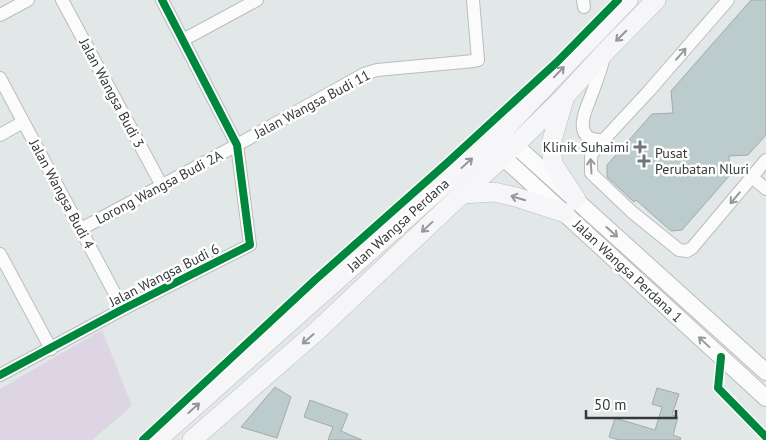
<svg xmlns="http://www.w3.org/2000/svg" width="766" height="440" font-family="'PT Sans',sans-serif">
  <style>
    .green { fill: #ded5e4 }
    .building { fill: #bccccc; stroke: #a6a9a9 }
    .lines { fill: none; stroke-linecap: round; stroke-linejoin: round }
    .minor-casing { stroke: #b9bdbd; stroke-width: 14 }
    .tertiary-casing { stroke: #b9bdbd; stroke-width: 18 }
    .secondary-casing { stroke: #b9bdbd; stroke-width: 20 }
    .minor { stroke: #fbfbfb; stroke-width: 12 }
    .tertiary { stroke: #fbfbfb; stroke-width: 16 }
    .secondary { stroke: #f6f5f8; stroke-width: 19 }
    .cycleway-casing { stroke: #fff; stroke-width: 11 }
    .cycleway { stroke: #00873e; stroke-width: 8 }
    .oneway { stroke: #969798 }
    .oneway2 { stroke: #989a9a }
    .poi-dot { fill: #727676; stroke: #fff; stroke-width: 2 }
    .labels { text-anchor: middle; stroke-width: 5; stroke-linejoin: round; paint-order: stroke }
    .street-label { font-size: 14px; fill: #363939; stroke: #fff }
    .poi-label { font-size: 14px; fill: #363939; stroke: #fff; text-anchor: end }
  </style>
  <rect width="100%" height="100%" fill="#e2e7e7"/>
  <path class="green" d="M102 330 132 406 92 440H0V389Z"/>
  <g class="building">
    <path d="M751 0H766V135L748 155 729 156 730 175 682 230 671 231 636 200 634 202 607 177V165L652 114 673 113 671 91Z"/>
    <path d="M275 387 291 397 277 438 241 427Z"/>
    <path d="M657 388 679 394 672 415 678 417 673 435 681 438 680 440H619L609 437 615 418 655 430 662 407 652 404Z"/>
    <path d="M310 400 348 414 341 431 362 440H328L333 427 304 417Z"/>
  </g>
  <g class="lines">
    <defs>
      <g id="minor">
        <path d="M62 0 162 186"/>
        <path d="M583 0 584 7"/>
        <path d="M728 0 649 91 596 148 591 156V173L632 212 679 250 687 251 692 248 766 160"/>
        <path d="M0 15 28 0"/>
        <path d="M183 40 257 0"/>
        <path d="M0 78 123 309"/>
        <path d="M0 135 23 122"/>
        <path d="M604 141C600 140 595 140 592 139 574 132 587 107 591 96 596 84 600 71 604 58"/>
        <path d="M752 177 766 189"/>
        <path d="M81 229 237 145 364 74 377 70 474 61 478 60 473 0"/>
        <path d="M0 254 51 349"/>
        <path d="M0 375 123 309 250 245 237 145 162 0"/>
      </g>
      <g id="tertiary">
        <path d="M506 137 766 372"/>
        <path d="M493 148 766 398"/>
      </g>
      <g id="secondary">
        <path d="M564 99 551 144 553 164 576 199"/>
        <path d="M462 194 494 192 516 197 565 213"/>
        <path d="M157 440 489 145 628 0"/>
        <path d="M192 440 317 331 462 194 503 157 564 97 606 51 656 0"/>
      </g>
    </defs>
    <use href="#minor" class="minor-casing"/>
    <use href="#tertiary" class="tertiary-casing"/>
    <use href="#secondary" class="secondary-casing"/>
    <use href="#minor" class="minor"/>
    <use href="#tertiary" class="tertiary"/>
    <use href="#secondary" class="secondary"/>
    <defs>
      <g id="cycleway">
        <path d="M721 357 718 388 766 437"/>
        <path d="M0 375 123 309 250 245 237 145 162 0"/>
        <path d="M143 440 315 280 447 163 557 62 618 0"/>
      </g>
    </defs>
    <use href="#cycleway" class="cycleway-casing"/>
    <use href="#cycleway" class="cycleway"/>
  </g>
  <defs><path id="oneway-shaft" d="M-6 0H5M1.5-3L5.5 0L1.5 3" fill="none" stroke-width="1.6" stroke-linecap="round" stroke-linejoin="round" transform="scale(1.25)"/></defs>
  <g class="oneway">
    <use href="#oneway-shaft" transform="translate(621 36) rotate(135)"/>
    <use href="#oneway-shaft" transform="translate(559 72) rotate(-46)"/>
    <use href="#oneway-shaft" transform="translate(467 163) rotate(-42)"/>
    <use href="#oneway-shaft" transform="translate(518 198) rotate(-163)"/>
    <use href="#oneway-shaft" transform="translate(427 227) rotate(137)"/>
    <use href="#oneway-shaft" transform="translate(308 339) rotate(139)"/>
    <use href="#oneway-shaft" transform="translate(194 408) rotate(-42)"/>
  </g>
  <g class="oneway2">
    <use href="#oneway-shaft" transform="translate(681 54) rotate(-49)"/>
    <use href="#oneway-shaft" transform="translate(591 166) rotate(-94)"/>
    <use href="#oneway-shaft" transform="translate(735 198) rotate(130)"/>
    <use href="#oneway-shaft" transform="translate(612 232) rotate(42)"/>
    <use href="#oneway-shaft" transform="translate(704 342) rotate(-137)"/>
  </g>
  <g class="poi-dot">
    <path d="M637.5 139.5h5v5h5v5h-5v5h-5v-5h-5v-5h5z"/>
    <path d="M641.5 153.5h5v5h5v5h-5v5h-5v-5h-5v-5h5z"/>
  </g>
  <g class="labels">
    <g class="street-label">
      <text transform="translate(112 93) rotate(62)" y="5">Jalan Wangsa Budi 3</text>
      <text transform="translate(312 104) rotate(-28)" y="5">Jalan Wangsa Budi 11</text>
      <text transform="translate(159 187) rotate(-28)" y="5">Lorong Wangsa Budi 2A</text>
      <text transform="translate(62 194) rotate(62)" y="5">Jalan Wangsa Budi 4</text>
      <text transform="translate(398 225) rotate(-42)" y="5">Jalan Wangsa Perdana</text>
      <text transform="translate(628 271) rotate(43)" y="5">Jalan Wangsa Perdana 1</text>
      <text transform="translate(164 275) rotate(-27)" y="5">Jalan Wangsa Budi 6</text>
    </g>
    <g class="poi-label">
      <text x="629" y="152">Klinik Suhaimi</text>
      <text x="655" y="158" text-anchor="start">Pusat<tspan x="655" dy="16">Perubatan Nluri</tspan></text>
    </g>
  </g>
  <path d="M586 410v8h90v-8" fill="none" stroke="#363939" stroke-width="2.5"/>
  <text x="594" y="410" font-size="15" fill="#363939" stroke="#ffffff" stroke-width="4" paint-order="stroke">50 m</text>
</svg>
